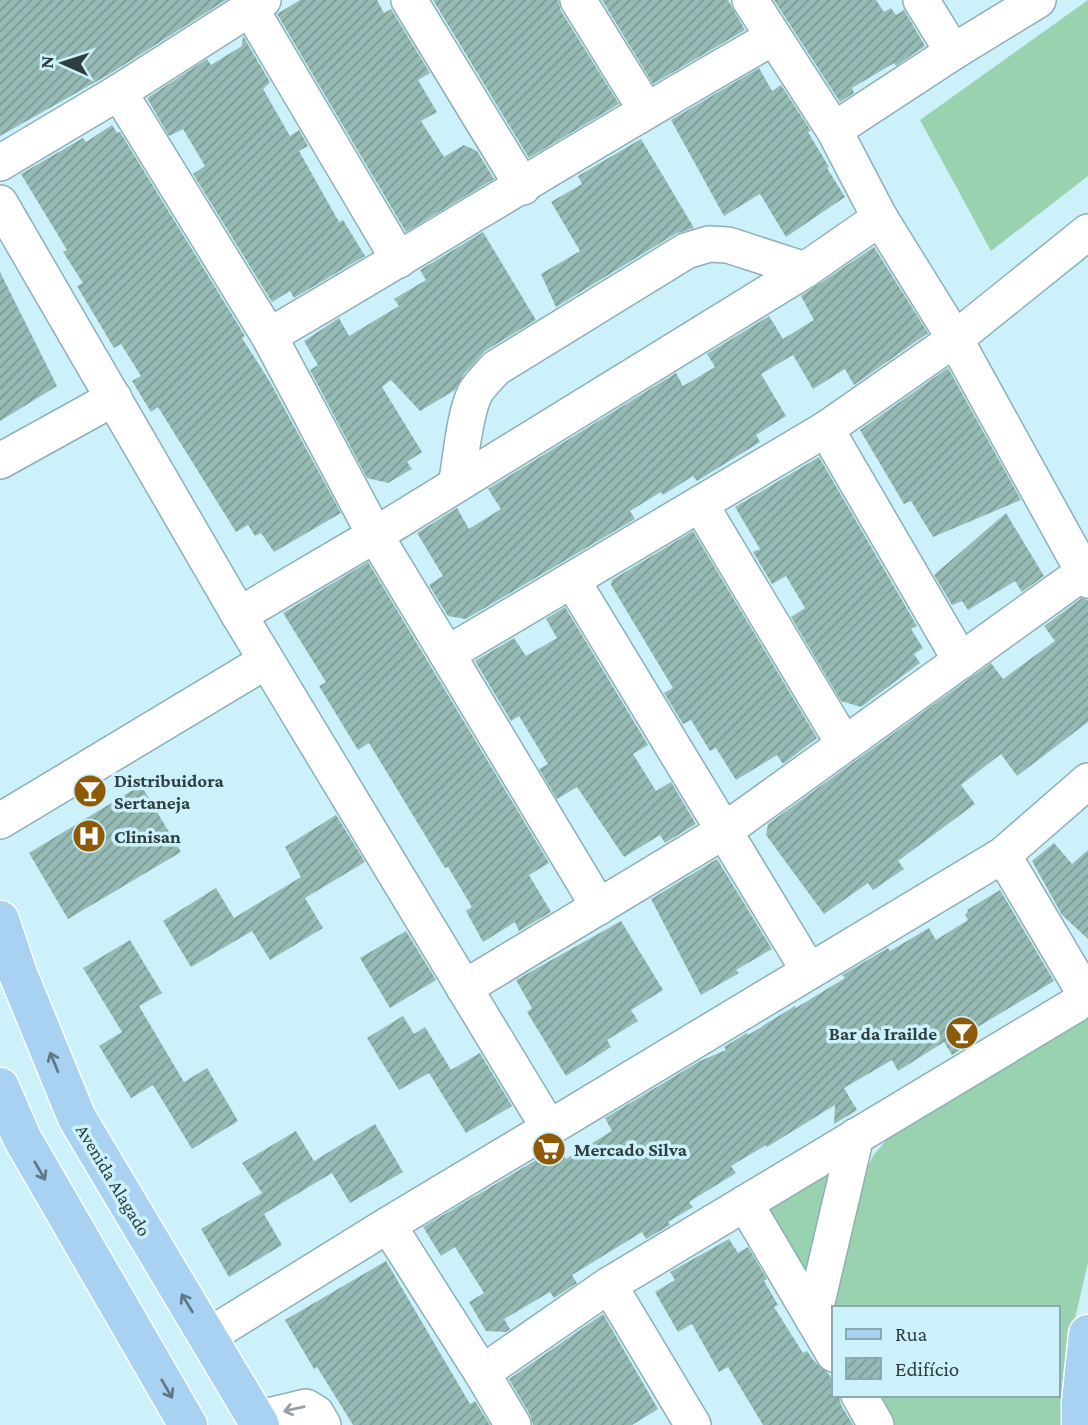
<svg xmlns="http://www.w3.org/2000/svg" width="1088" height="1425" font-family="'Crimson Pro',serif">
  <style>
    .grass { fill: #98d2ae }
    .building { fill: url(#building-hatch) }
    .lines { fill: none; stroke-linecap: round; stroke-linejoin: round }
    .minor-casing { stroke: #8cafb8; stroke-width: 38 }
    .major-casing { stroke: #fff; stroke-width: 41 }
    .minor { stroke: #fff; stroke-width: 35 }
    .major { stroke: #a9d2f2; stroke-width: 38 }
    .oneway { stroke: #607988 }
    .oneway2 { stroke: #979ea0 }
    .labels { text-anchor: middle; stroke-width: 7; stroke-linejoin: round; paint-order: stroke }
    .poi-label { font-size: 19px; font-weight: bold; fill: #2f3e41; stroke: #ccf1fa; text-anchor: start }
    .street-label { font-size: 19px; fill: #2f3e41; stroke: #ccf1fa }
  </style>
  <defs>
    <pattern id="building-hatch" width="6" height="6" patternUnits="userSpaceOnUse" patternTransform="scale(1.75)"><rect width="6" height="6" fill="#96bbb5"/><path d="M-1 1l2-2M0 6l6-6M5 7l2-2" fill="none" stroke="#7b9995"/></pattern>
  </defs>
  <rect width="100%" height="100%" fill="#ccf1fa"/>
  <g class="grass">
    <path d="M1088 0V176L991 251 920 120Z"/>
    <path d="M1088 1015V1262L1074 1323 1063 1425H893L874 1395H1058V1308H834V1326L833 1307 863 1178 873 1156 888 1138Z"/>
    <path d="M827 1174 830 1175 808 1276 768 1212 771 1206Z"/>
  </g>
  <g class="building">
    <path d="M0 0H226L108 75 0 136Z"/>
    <path d="M300 0H377L384 13 391 9 430 73 418 80 437 112 421 121 444 157 464 145 477 151 494 179 406 232 277 14Z"/>
    <path d="M433 0H558L561 11 619 104 529 158Z"/>
    <path d="M602 0H728L745 30 653 84Z"/>
    <path d="M774 0H876L884 12 891 8 896 15 904 10 925 46 896 66 894 63 852 88 854 93 840 102Z"/>
    <path d="M243 36 270 82 263 89 290 136 299 130 308 146 299 151 339 222 343 220 365 256 294 298 290 291 272 302 193 174 205 166 183 129 169 136 147 98 207 59 211 65 242 46Z"/>
    <path d="M759 68 772 91 781 85 811 131 808 132 829 167 827 168 845 197 786 237 760 194 724 216 671 120Z"/>
    <path d="M112 125 117 133 120 132 245 336 242 338 270 382 341 513 274 552 261 533 255 536 248 525 236 532 158 407 151 412 132 381 141 376 121 344 114 348 77 286 83 283 63 252 67 250 21 174 83 138 86 142Z"/>
    <path d="M641 139 694 228 675 234 556 307 541 274 580 251 551 202 582 184 578 176Z"/>
    <path d="M483 232 536 320 485 351 464 374 455 390 420 411 391 380 382 387 422 452 407 462 412 469 388 483 367 478 310 370 318 365 304 341 339 318 349 336 399 306 394 299 426 280 420 270Z"/>
    <path d="M874 247 928 333 854 385 845 369 813 389 793 355 761 374 786 416 756 435 760 442 697 481 693 476 663 495 661 492 630 511 635 519 466 619 448 616 429 585 443 576 417 533 457 508 469 529 472 527 501 509 488 489 676 373 683 386 715 367 707 354 769 316 783 339 814 320 801 296Z"/>
    <path d="M0 272 57 386 0 421Z"/>
    <path d="M948 368 1021 500 933 537 911 501 904 504 860 430Z"/>
    <path d="M819 457 917 626 911 629 923 648 914 654 920 663 861 707 841 701 791 617 805 608 786 576 772 584 753 552 760 549 735 507Z"/>
    <path d="M1006 513 1044 576 1022 592 1015 581 968 610 962 601 952 605 934 575Z"/>
    <path d="M693 531 817 738 783 764 777 755 736 780 716 748 710 751 691 720 683 724 664 693 673 688 611 585 612 580Z"/>
    <path d="M368 562 549 863 529 875 551 912 519 931 515 922 483 942 466 911 472 907 448 867 445 868 369 743 358 750 319 686 326 682 283 613Z"/>
    <path d="M1082 598 1088 600V722L1017 776 1001 754 961 785 975 804 898 861 904 869 873 890 868 883 824 914 766 835 768 824 991 663 1003 679 1055 641 1044 626Z"/>
    <path d="M565 607 648 745 633 754 656 791 671 782 696 824 665 843 660 835 624 857 577 787 557 799 539 769 548 764 519 716 511 721 475 661 514 638 526 656 557 638 546 619Z"/>
    <path d="M141 785 181 852 68 919 29 853Z"/>
    <path d="M336 815 365 862 305 898 323 928 270 960 252 931 191 967 163 921 216 888 234 918 301 877 285 847Z"/>
    <path d="M1054 843 1072 864 1088 850V939L1062 915 1032 861Z"/>
    <path d="M717 859 772 949 736 970 739 973 701 995 651 899Z"/>
    <path d="M1000 890 1054 981 971 1031 976 1040 952 1055 944 1042 898 1071 892 1060 844 1088 857 1110 834 1124 835 1105 767 1147 766 1145 731 1166 736 1173 689 1202 693 1207 668 1222 670 1225 646 1239 642 1232 572 1275 577 1283 554 1298 550 1292 504 1319 510 1329 506 1332 486 1331 469 1302 484 1293 455 1247 441 1256 423 1227 536 1160 538 1163 560 1150 566 1159 612 1131 605 1118 700 1061 726 1050 724 1047 747 1033 748 1035 795 1006 796 1008 845 978 842 975 888 948 890 951 929 928 936 940 968 920 965 915 968 912 967 910Z"/>
    <path d="M621 921 663 990 631 1010 638 1021 607 1040 611 1047 566 1076 527 1012 532 1008 516 980Z"/>
    <path d="M406 931 436 980 390 1008 360 958Z"/>
    <path d="M130 940 162 993 139 1006 184 1082 207 1068 238 1121 192 1149 153 1085 131 1098 99 1046 122 1032 83 968Z"/>
    <path d="M403 1016 414 1034 425 1027 451 1070 480 1053 512 1106 466 1133 429 1073 399 1090 367 1038Z"/>
    <path d="M375 1124 403 1172 350 1203 332 1173 264 1214 282 1245 229 1277 201 1229 262 1193 242 1163 296 1131 314 1161Z"/>
    <path d="M729 1239 738 1253 748 1247 767 1279 764 1281 778 1305 774 1307 803 1353 807 1351 814 1361 828 1373 834 1383V1395H839L841 1405 853 1425H763L728 1367 719 1372 692 1324 678 1332 655 1292 675 1280 670 1272Z"/>
    <path d="M386 1261 470 1404 475 1401 490 1425H353L317 1367 314 1369 285 1320Z"/>
    <path d="M603 1314 658 1409 632 1425H533L530 1415 509 1379Z"/>
  </g>
  <g class="lines">
    <defs>
      <g id="minor">
        <path d="M409 0 523 187"/>
        <path d="M578 0 646 110"/>
        <path d="M750 0 834 130 880 218 955 339 1088 580"/>
        <path d="M921 0 953 52"/>
        <path d="M250 8 399 260"/>
        <path d="M119 92 269 336 375 535 447 654"/>
        <path d="M834 130 953 52 1038 0"/>
        <path d="M0 163 119 92 263 0"/>
        <path d="M0 203 239 615 549 1128"/>
        <path d="M269 336C437 238 603 134 772 38"/>
        <path d="M826 429 961 661"/>
        <path d="M0 461 114 398"/>
        <path d="M456 485C461 460 464 415 475 393 480 384 489 376 496 368L686 251 709 244 728 245 805 270"/>
        <path d="M700 504 844 744"/>
        <path d="M572 580 809 971"/>
        <path d="M239 615 375 535 805 270 880 218"/>
        <path d="M0 821 266 661"/>
        <path d="M599 907 447 654 826 429 955 339 1088 232"/>
        <path d="M464 988 724 831 1088 569"/>
        <path d="M745 1203 834 1354"/>
        <path d="M388 1225 482 1373 609 1285 1075 1005C1081 998 1083 994 1080 985L1003 855"/>
        <path d="M609 1285 693 1425"/>
        <path d="M813 1319 856 1136"/>
        <path d="M207 1337 388 1225 1003 855 1088 781"/>
        <path d="M482 1373 513 1425"/>
        <path d="M859 1395 876 1425"/>
        <path d="M256 1419 306 1407 316 1413 323 1425"/>
      </g>
      <g id="major">
        <path d="M0 920 18 974 77 1118 260 1425"/>
        <path d="M0 1087 22 1138 188 1425"/>
        <path d="M1081 1425V1402L1088 1334"/>
      </g>
    </defs>
    <use href="#minor" class="minor-casing"/>
    <use href="#major" class="major-casing"/>
    <use href="#minor" class="minor"/>
    <use href="#major" class="major"/>
  </g>
  <defs><path id="oneway-shaft" d="M-6 0H5M1.5-3L5.5 0L1.5 3" fill="none" stroke-width="1.6" stroke-linecap="round" stroke-linejoin="round" transform="scale(1.75)"/></defs>
  <g class="oneway">
    <use href="#oneway-shaft" transform="translate(54 1062) rotate(-112)"/>
    <use href="#oneway-shaft" transform="translate(40 1171) rotate(60)"/>
    <use href="#oneway-shaft" transform="translate(187 1303) rotate(-121)"/>
    <use href="#oneway-shaft" transform="translate(167 1389) rotate(60)"/>
  </g>
  <use class="oneway2" href="#oneway-shaft" transform="translate(294 1409) rotate(167)"/>
  <defs>
    <symbol id="bar-disc" viewBox="-11 -11 22 22"><circle r="9.5" fill="#8d5a08" stroke="#ccf1fa"/><path d="M-6-5H6L.8 .8V4.5H3.5V6h-7V4.5H-.8V.8Z" fill="#fff"/></symbol>
    <symbol id="hospital-disc" viewBox="-11 -11 22 22"><circle r="9.5" fill="#8d5a08" stroke="#ccf1fa"/><path d="M-5-5h3v3.5h4V-5h3V5h-3V1.5h-4V5h-3Z" fill="#fff"/></symbol>
    <symbol id="supermarket-disc" viewBox="-11 -11 22 22"><circle r="9.5" fill="#8d5a08" stroke="#ccf1fa"/><path d="M-6-5.5h2.5l.6 2H6L4.5 2H-2.5L-4.4-4H-6ZM-1.5 3.2a1.3 1.3 0 1 0 .1 0ZM3 3.2a1.3 1.3 0 1 0 .1 0Z" fill="#fff"/></symbol>
  </defs>
  <g fill-rule="evenodd">
    <use href="#bar-disc" x="71" y="772" width="38" height="38"/>
    <use href="#hospital-disc" x="70" y="817" width="38" height="38"/>
    <use href="#bar-disc" x="943" y="1014" width="38" height="38"/>
    <use href="#supermarket-disc" x="530" y="1130" width="38" height="38"/>
  </g>
  <g class="labels">
    <g class="poi-label">
      <text x="114" y="787">Distribuidora<tspan x="114" dy="22">Sertaneja</tspan></text>
      <text x="114" y="843">Clinisan</text>
      <text x="937" y="1040" text-anchor="end">Bar da Irailde</text>
      <text x="574" y="1156">Mercado Silva</text>
    </g>
    <g class="street-label">
      <text transform="translate(114 1180) rotate(59)" y="7">Avenida Alagado</text>
    </g>
  </g>
  <rect x="832" y="1306" width="228" height="91" fill="#ccf1fa" stroke="#8da9b0" stroke-width="2"/>
  <rect x="846" y="1329" width="35" height="10" fill="#a9d2f2" stroke="#8da9b0" stroke-width="2"/>
  <text x="895" y="1341" font-size="21" fill="#2f3e41">Rua</text>
  <rect x="846" y="1358" width="35" height="21" fill="url(#building-hatch)" stroke="#8da9b0" stroke-width="2"/>
  <text x="895" y="1376" font-size="21" fill="#2f3e41">Edifício</text>
  <g transform="translate(63 63) rotate(273)" stroke="#ccf1fa" stroke-width="5" paint-order="stroke">
  <path d="M0-5L12 26L0 18L-12 26Z" fill="#2f3e41"/>
  <text y="-10" font-size="19" font-weight="bold" text-anchor="middle" fill="#2f3e41">N</text>
  </g>
</svg>
